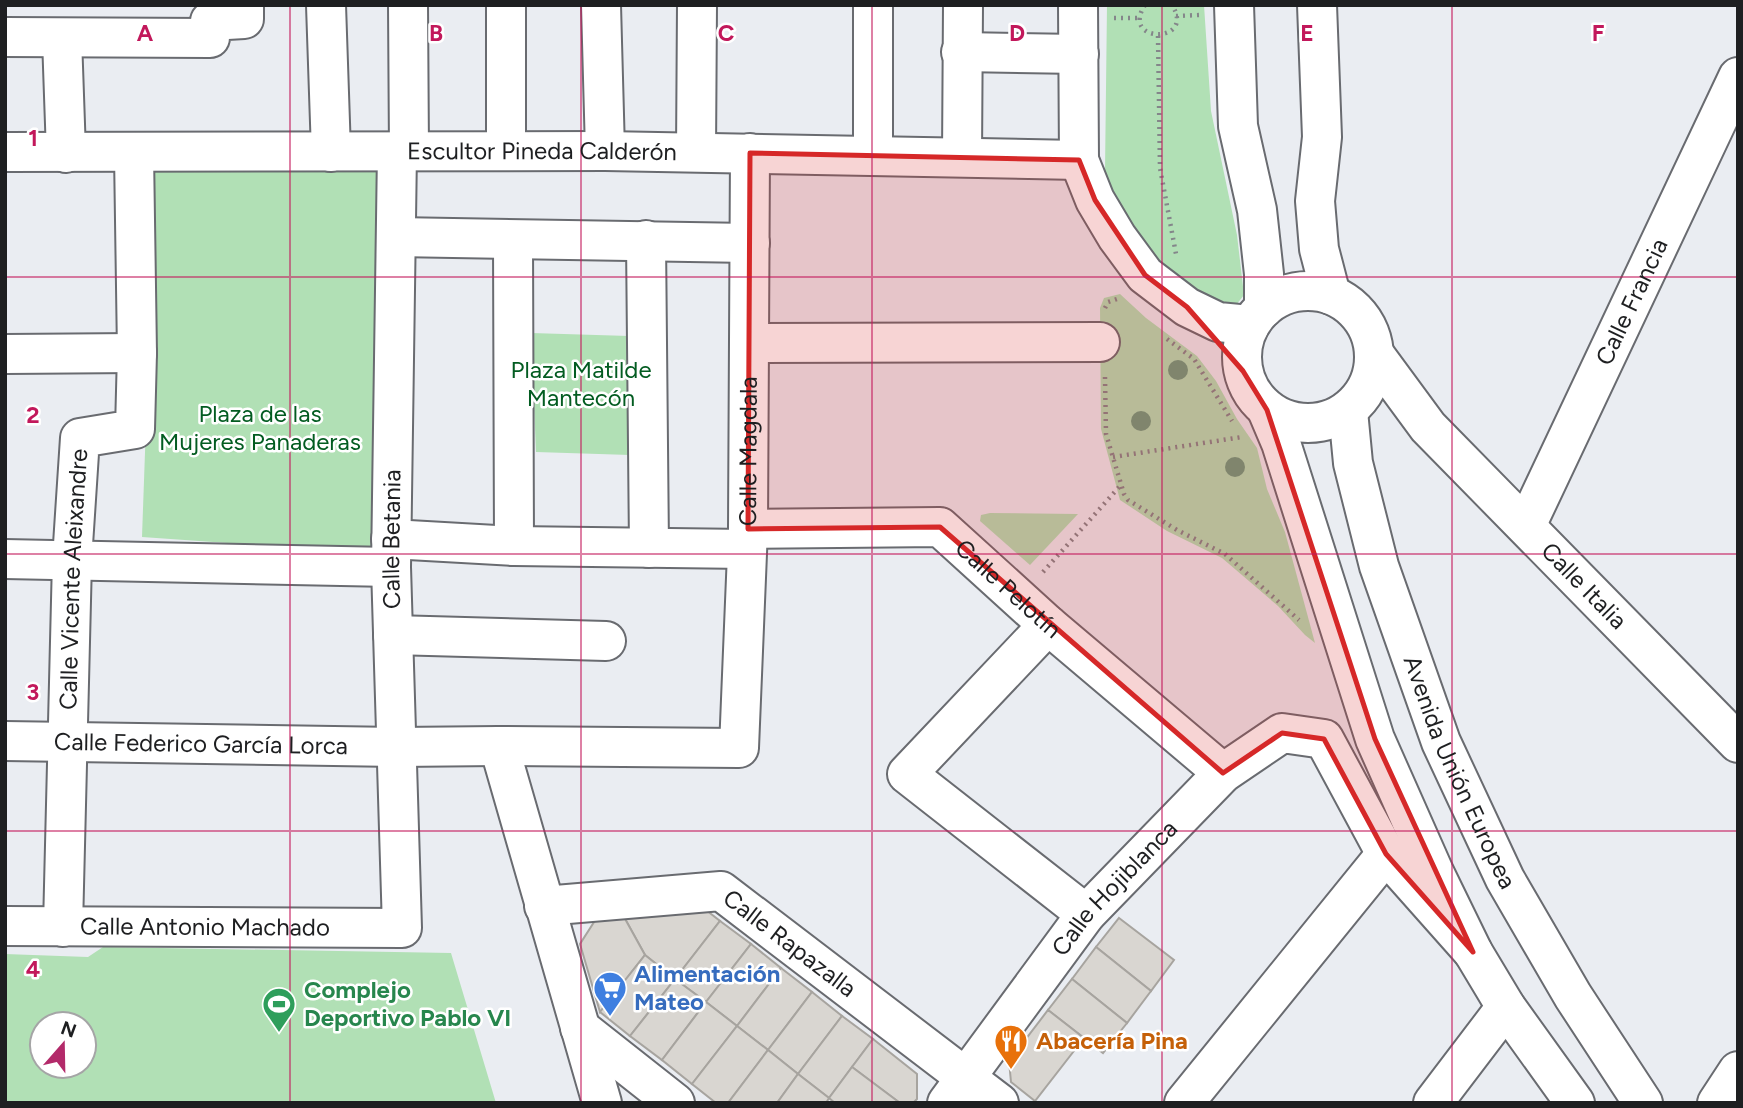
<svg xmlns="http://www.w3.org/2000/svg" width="1743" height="1108" font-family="Figtree,sans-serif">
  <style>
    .green { fill: #b1e0b5; fill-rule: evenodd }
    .building { fill: #d9d6d1; stroke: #a7a49f; stroke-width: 2 }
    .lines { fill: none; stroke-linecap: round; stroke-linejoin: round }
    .street-casing { stroke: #696b70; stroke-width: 42 }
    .path { stroke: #84868a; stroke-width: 4.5; stroke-dasharray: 2 5; stroke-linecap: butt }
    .street { stroke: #fff; stroke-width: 38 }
    .tree { fill: #6b9d7f }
    .marked { fill: #d62828; fill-opacity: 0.2; stroke: #d62828; stroke-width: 5; stroke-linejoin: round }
    .grid { fill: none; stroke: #c2185b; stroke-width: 2; stroke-opacity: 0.55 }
    .labels { text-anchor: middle; stroke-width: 5; stroke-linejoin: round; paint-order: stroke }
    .street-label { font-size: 24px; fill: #1e1f21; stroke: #fff }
    .park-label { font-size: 24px; fill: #035c21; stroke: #fff }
    .shop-label { font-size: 24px; font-weight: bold; fill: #366cbe; stroke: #fff; text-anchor: start }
    .leisure-label { font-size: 24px; font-weight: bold; fill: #27864d; stroke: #fff; text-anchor: start }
    .food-label { font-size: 24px; font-weight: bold; fill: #c56008; stroke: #fff; text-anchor: start }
    .grid-label { font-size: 23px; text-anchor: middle; font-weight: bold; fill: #c2185b; stroke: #fff; stroke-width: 5; stroke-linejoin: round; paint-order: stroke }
  </style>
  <rect width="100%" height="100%" fill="#eaedf2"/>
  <g class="green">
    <path d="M1107 5H1204L1211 111 1237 235 1244 295 1236 305 1221 310 1169 273 1140 243 1119 211 1105 171Z"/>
    <path d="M380 165 372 553 142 537 155 171Z"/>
    <path d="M1120 294 1146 318 1197 356 1216 381 1237 419 1257 448 1267 489 1285 532 1315 643 1305 635 1278 606 1222 558 1167 531 1120 500 1101 429 1100 308 1104 298Z"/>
    <path d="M531 333 629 336 630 455 536 452Z"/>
    <path d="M990 513 1078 514 1030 565 980 521 981 515Z"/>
    <path d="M103 947 451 953 496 1103H5V954L88 957ZM42 1024H84V1066H42Z"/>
  </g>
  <g class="building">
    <path d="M706 910 720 921 675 979 645 955 624 917Z"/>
    <path d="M624 917 645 955 600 1012 580 944 596 919Z"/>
    <path d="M1119 918 1174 960 1151 991 1096 947Z"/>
    <path d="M720 921 751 944 706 1002 675 979Z"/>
    <path d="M751 944 781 968 737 1026 706 1002Z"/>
    <path d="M1096 947 1151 991 1127 1023 1072 979Z"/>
    <path d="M645 955 675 979 630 1036 600 1012Z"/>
    <path d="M781 968 812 992 768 1050 737 1026Z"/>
    <path d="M675 979 706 1002 662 1060 630 1036Z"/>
    <path d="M1072 979 1127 1023 1103 1053 1048 1010Z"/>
    <path d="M812 992 842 1016 798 1074 768 1050Z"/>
    <path d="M706 1002 737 1026 692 1084 662 1060Z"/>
    <path d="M1048 1010 1084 1038 1035 1101 1011 1082 1009 1061Z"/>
    <path d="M842 1016 873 1039 829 1098 798 1074Z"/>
    <path d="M737 1026 768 1050 728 1103H716L692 1084Z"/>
    <path d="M873 1039 917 1074V1099L913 1103H900L852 1067Z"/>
    <path d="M768 1050 798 1074 777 1103H728Z"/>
    <path d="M852 1067 900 1103H835L829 1098Z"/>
    <path d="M798 1074 829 1098 826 1103H777Z"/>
  </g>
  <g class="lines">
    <defs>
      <g id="street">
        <path d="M326 5 331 152"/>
        <path d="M408 5 409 152"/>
        <path d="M506 5V151"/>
        <path d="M601 5 605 151"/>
        <path d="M873 5V155"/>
        <path d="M1078 5 1079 160 1095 200 1117 237 1145 275 1187 307 1218 322 1250 325"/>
        <path d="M1234 5 1238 126 1257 210 1264 274V308"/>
        <path d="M1317 5 1322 137 1315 201 1319 249 1331 295"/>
        <path d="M5 37 210 38V21L244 19V5"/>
        <path d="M62 38 66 153"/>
        <path d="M961 52 1079 54"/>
        <path id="s1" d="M5 152 605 151 1079 160"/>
        <path d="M696 152 697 5"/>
        <path d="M962 157 963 5"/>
        <path d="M396 237 750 243"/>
        <path d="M513 240 514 546"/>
        <path d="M646 240 649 548"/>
        <circle cx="1308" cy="357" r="66"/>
        <path d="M749 343 1100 342"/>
        <path d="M5 354 137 353"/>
        <path id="s2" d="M1375 355 1428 427 1738 743"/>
        <path d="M1267 410 1281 443 1375 739 1434 872 1473 952 1506 1007 1575 1103"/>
        <path id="s3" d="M1348 411 1353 463 1379 566 1441 742 1505 879 1573 996 1643 1103"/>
        <path id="s4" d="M1526 526 1738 77"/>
        <path id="s5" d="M748 529 940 527 1048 625 1223 773"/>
        <path d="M391 539 514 546 747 549"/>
        <path d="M5 559 391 567"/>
        <path d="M1048 625 907 774 1086 914"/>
        <path d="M393 635 606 641"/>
        <path id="s6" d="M5 741 397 747 499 746 739 748 748 529 750 153"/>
        <path d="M499 746 602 1103"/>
        <path id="s7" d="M544 906 721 891 999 1103"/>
        <path id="s8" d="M5 926 402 928 391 567 397 151"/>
        <path id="s9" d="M63 927 72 560 80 438 135 429 137 353 134 153"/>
        <path d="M580 1028 675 1103"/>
        <path id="s10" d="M947 1103 1086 914 1223 773 1282 733 1324 739 1386 854 1473 952"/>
        <path d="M1184 1103 1386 854"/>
        <path d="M1433 1103 1506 1007"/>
        <path d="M1717 1103 1738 1071"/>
      </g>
    </defs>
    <use href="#street" class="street-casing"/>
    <g class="path">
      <path d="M1145 5C1119 44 1197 44 1172 5"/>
      <path d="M1176 16 1200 15"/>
      <path d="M1114 18H1140"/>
      <path d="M1158 36 1160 168 1176 254"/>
      <path d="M1105 308 1108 302 1117 299 1119 301"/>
      <path d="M1167 339 1194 359 1232 421"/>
      <path d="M1105 377 1106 434 1124 494 1128 500 1177 530 1225 554 1299 620"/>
      <path d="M1113 457 1242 437"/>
      <path d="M1043 572 1121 485"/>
    </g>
    <use href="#street" class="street"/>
  </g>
  <g class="tree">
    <circle cx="1178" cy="370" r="10"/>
    <circle cx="1141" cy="421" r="10"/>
    <circle cx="1235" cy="467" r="10"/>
  </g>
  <path class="marked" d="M750 153 1079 160 1095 200 1145 275 1187 307 1243 371 1267 410 1375 739 1473 952 1386 854 1324 739 1282 733 1223 773 940 527 748 529Z"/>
  <path class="grid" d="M290 5V1103M581 5V1103M872 5V1103M1162 5V1103M1452 5V1103M5 277H1738M5 554H1738M5 831H1738"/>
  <defs>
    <symbol id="supermarket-pin" viewBox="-11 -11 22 30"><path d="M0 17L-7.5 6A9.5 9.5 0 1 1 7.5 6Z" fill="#3f7fe0" stroke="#fff"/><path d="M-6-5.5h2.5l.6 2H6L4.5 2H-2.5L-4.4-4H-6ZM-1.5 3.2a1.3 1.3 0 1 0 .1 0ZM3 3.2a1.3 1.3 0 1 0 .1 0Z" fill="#fff"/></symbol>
    <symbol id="stadium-pin" viewBox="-11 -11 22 30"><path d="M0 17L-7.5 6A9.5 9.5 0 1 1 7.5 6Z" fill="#2e9e5b" stroke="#fff"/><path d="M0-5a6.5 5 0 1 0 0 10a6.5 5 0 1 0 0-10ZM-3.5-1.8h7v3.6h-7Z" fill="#fff"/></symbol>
    <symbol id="restaurant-pin" viewBox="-11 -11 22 30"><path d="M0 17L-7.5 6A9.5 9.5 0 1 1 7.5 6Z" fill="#e8710a" stroke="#fff"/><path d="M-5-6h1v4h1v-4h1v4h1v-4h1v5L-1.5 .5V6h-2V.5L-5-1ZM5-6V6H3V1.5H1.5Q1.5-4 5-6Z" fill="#fff"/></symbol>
  </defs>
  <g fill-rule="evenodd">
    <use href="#supermarket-pin" x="591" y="969" width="38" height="52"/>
    <use href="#stadium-pin" x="260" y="985" width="38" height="52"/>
    <use href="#restaurant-pin" x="992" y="1022" width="38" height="52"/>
  </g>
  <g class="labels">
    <g class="street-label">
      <text dy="8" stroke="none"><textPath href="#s1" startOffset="537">Escultor Pineda Calderón</textPath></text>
      <text dy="8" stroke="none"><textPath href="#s4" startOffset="248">Calle Francia</textPath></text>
      <text dy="8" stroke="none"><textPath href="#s6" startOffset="1031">Calle Magdala</textPath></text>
      <text dy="8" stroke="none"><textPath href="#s8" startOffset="786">Calle Betania</textPath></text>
      <text dy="8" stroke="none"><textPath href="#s9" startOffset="348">Calle Vicente Aleixandre</textPath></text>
      <text dy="8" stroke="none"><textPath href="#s2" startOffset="312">Calle Italia</textPath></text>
      <text dy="8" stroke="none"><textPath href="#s5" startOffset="284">Calle Pelotín</textPath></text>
      <text dy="8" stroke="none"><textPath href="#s6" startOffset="196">Calle Federico García Lorca</textPath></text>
      <text dy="8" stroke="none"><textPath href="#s3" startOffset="380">Avenida Unión Europea</textPath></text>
      <text dy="8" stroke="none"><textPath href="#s10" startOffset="273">Calle Hojiblanca</textPath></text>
      <text dy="8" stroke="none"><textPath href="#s8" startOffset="200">Calle Antonio Machado</textPath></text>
      <text dy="8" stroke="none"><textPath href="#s7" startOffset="264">Calle Rapazalla</textPath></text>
    </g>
    <g class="park-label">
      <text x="581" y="378">Plaza Matilde<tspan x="581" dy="28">Mantecón</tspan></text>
      <text x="260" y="422">Plaza de las<tspan x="260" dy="28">Mujeres Panaderas</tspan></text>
    </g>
    <g class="shop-label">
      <text x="634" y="982">Alimentación<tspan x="634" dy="28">Mateo</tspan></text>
    </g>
    <g class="leisure-label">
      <text x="304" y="998">Complejo<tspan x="304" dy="28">Deportivo Pablo VI</tspan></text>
    </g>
    <g class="food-label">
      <text x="1036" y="1049">Abacería Pina</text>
    </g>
  </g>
  <g class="grid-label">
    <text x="145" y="41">A</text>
    <text x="436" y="41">B</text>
    <text x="726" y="41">C</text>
    <text x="1017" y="41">D</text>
    <text x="1307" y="41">E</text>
    <text x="1598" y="41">F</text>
    <text x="33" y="146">1</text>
    <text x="33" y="423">2</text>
    <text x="33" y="700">3</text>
    <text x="33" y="977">4</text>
  </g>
  <rect width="1743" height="1108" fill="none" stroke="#1e1f21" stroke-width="14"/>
  <g transform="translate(63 1045) rotate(20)"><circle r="33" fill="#ffffff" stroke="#a5a5a6" stroke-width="2"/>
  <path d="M0-5L12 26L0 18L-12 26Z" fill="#b32a6a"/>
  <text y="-10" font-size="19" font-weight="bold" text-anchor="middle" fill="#1e1f21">N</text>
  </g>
</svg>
